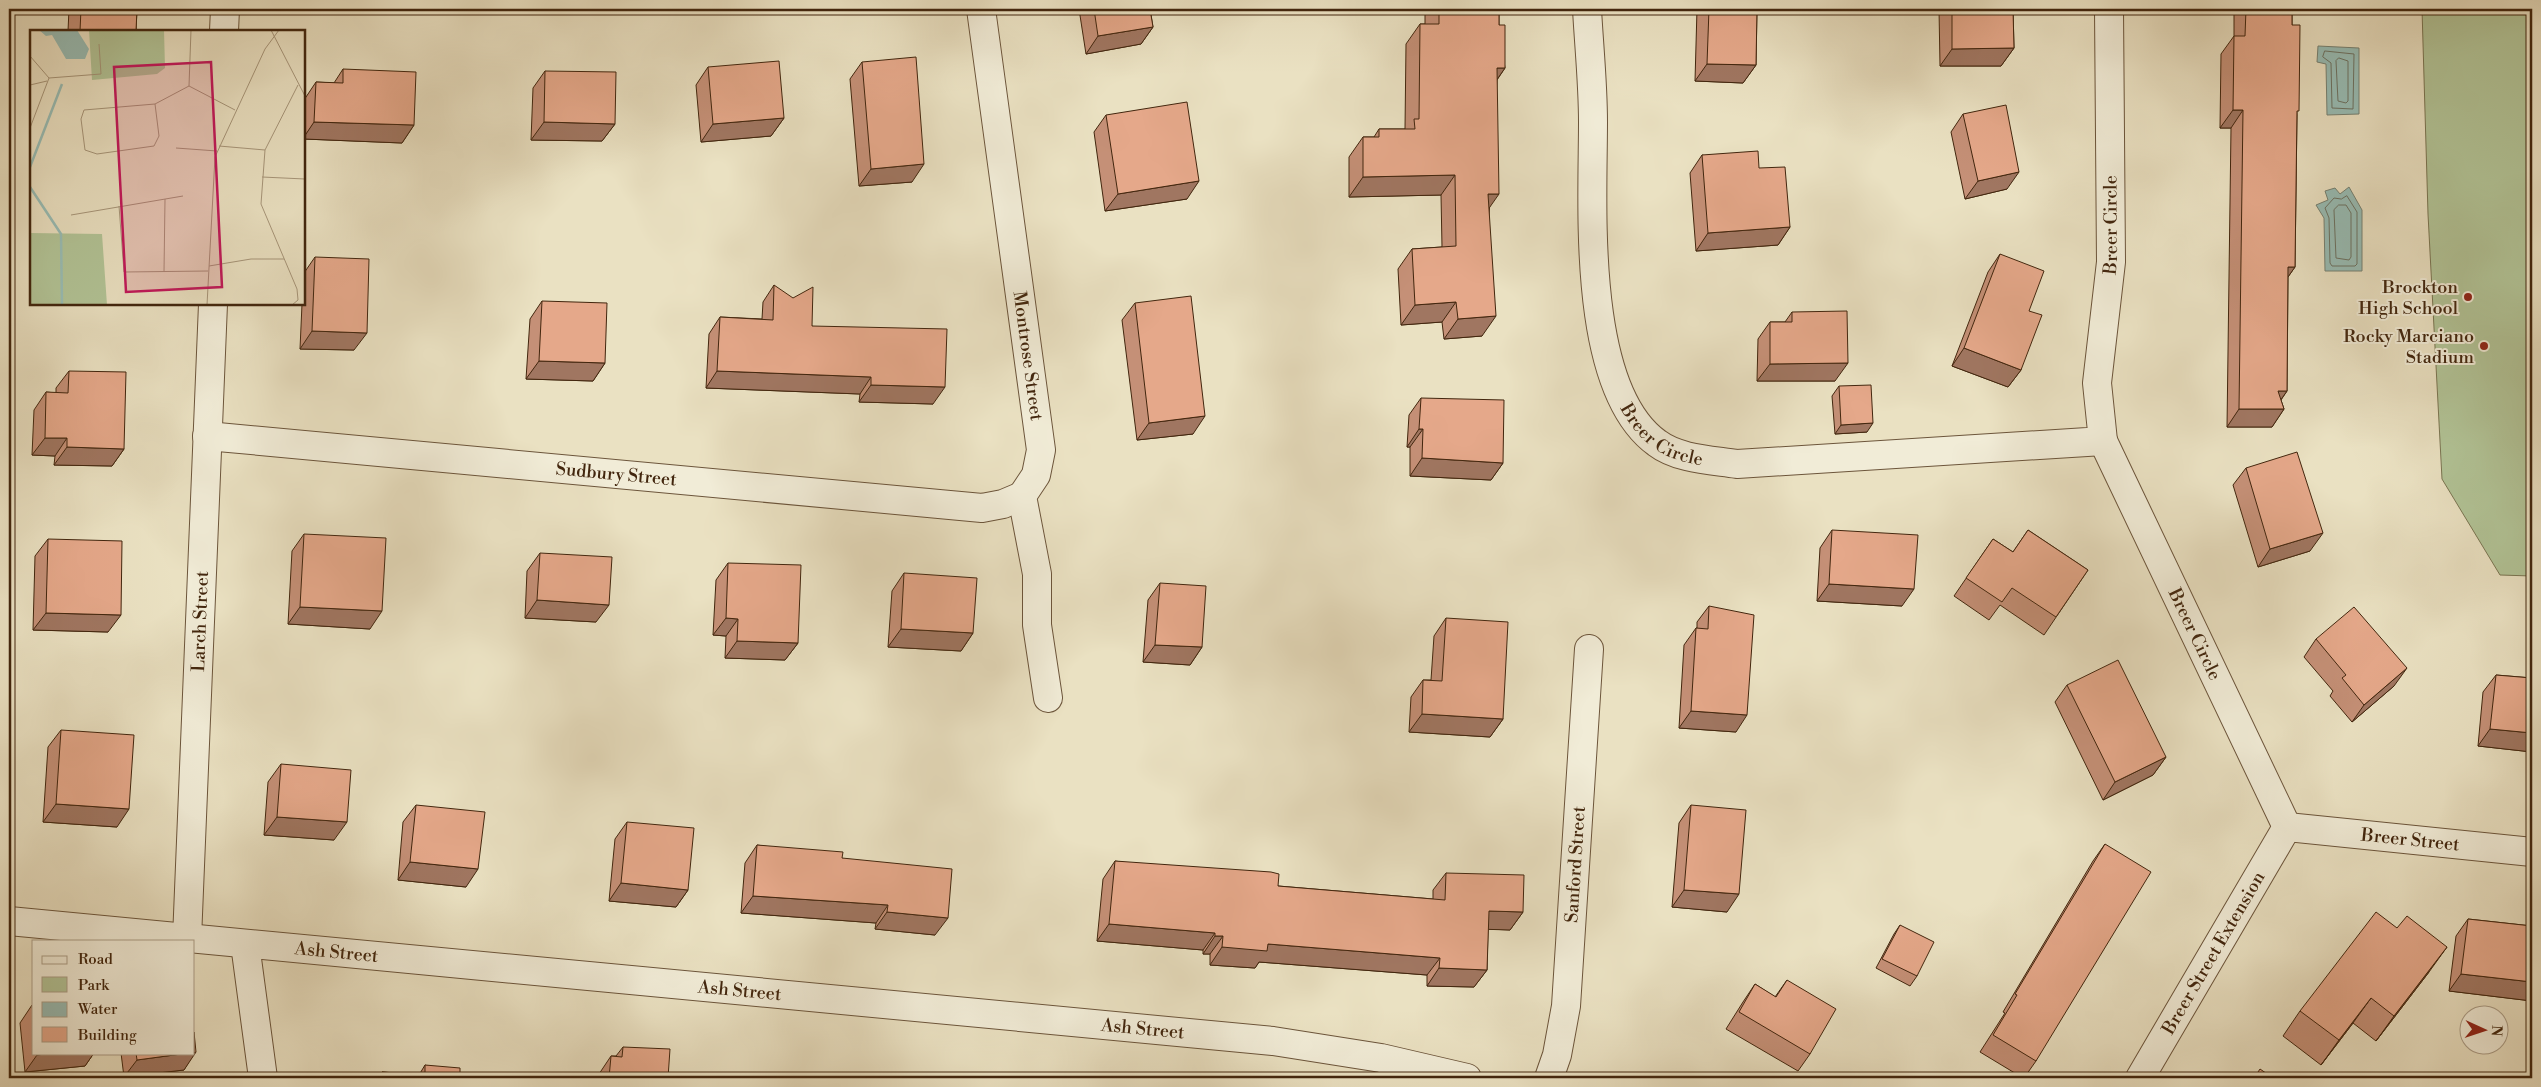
<svg xmlns="http://www.w3.org/2000/svg" width="2541" height="1087" font-family="'Libre Bodoni',serif">
  <style>
    .green { fill: #b2c497; stroke: #7a7552 }
    .water { fill: #98bdb5; stroke: #768172 }
    .lines { fill: none; stroke-linecap: round; stroke-linejoin: round }
    .shore { stroke: #6d7262; stroke-width: 1 }
    .minor-casing { stroke: #6c553b; stroke-width: 30 }
    .minor { stroke: #f1ecd7; stroke-width: 28 }
    .wall { fill: #c59077; stroke: #42260e }
    .shaded-wall { fill: #a07661; stroke: #42260e }
    .building { fill: #e5a88a; stroke: #42260e }
    .poi-dot { fill: #8f2418; stroke: #f1ecd7; stroke-width: 2 }
    .labels { text-anchor: middle; stroke-width: 4; stroke-linejoin: round; paint-order: stroke }
    .street-label { font-size: 18px; fill: #42260e; stroke: #f1ecd7 }
    .poi-label { font-size: 18px; fill: #42260e; stroke: #f1ecd7; text-anchor: end }
    .inset-river { fill: none; stroke: #98bdb5; stroke-width: 2.5 }
    .inset-road { fill: none; stroke: #a7967a; stroke-width: 1 }
    .view { fill: #c2185b; fill-opacity: 0.15; stroke: #c2185b; stroke-width: 2.5 }
    .inset-edge { fill: none; stroke: #42260e; stroke-width: 2.5 }
  </style>
  <rect width="100%" height="100%" fill="#eae1c2"/>
  <filter id="stains"><feTurbulence type="fractalNoise" baseFrequency=".004" numOctaves="4"/><feColorMatrix values="0 0 0 0 .2 0 0 0 0 .09 0 0 0 0 .02 0 0 0 .5 -.17"/></filter>
  <radialGradient id="worn" r=".72"><stop offset=".6" stop-color="#630" stop-opacity="0"/><stop offset="1" stop-color="#630" stop-opacity=".3"/></radialGradient>
  <path class="green" d="M2422 9H2532V576L2500 575 2442 479 2428 214Z"/>
  <g class="water">
    <path d="M2318 46 2359 48V114L2327 115 2326 64 2317 62Z"/>
    <path d="M2349 187 2362 210V271H2325L2324 218 2316 205 2328 200 2325 191 2335 188 2340 194Z"/>
  </g>
  <g class="lines">
    <g class="shore">
      <path d="M2325 51 2354 54 2353 109 2332 108 2331 63 2323 57Z"/>
      <path d="M2339 58 2348 61V101L2346 103 2338 101 2336 61Z"/>
      <path d="M2347 196 2357 212V264L2355 266H2332L2330 263 2329 218 2325 208 2334 198 2341 199Z"/>
      <path d="M2339 205H2346L2351 213V257L2349 260 2336 258 2334 210Z"/>
    </g>
    <defs>
      <g id="minor">
        <path id="s1" d="M981 9 1041 450 1036 475 1022 496 1037 574V625L1048 698"/>
        <path id="s2" d="M1587 9C1589 46 1593 84 1593 122 1593 206 1581 388 1657 443 1678 459 1711 460 1737 464L2103 441 2097 383 2111 262 2109 9"/>
        <path d="M224 31 225 9"/>
        <path id="s3" d="M207 436 982 508 1003 504 1022 496"/>
        <path id="s4" d="M2103 441 2287 827"/>
        <path id="s5" d="M2287 827 2532 852"/>
        <path id="s6" d="M9 921 1273 1041 1381 1058 1467 1078"/>
        <path id="s7" d="M187 939 213 304"/>
        <path d="M245 944 263 1078"/>
        <path id="s8" d="M1549 1078 1557 1055 1566 1006 1589 649"/>
        <path id="s9" d="M2140 1078 2287 827"/>
      </g>
    </defs>
    <use href="#minor" class="minor-casing"/>
    <use href="#minor" class="minor"/>
  </g>
  <g class="wall">
    <path d="M69 9H137L136 31H68Z"/>
    <path d="M1079 9H1150L1153 27 1141 44 1086 54Z"/>
    <path d="M1425 9H1499V25L1505 68 1497 80 1482 336 1444 339 1442 322 1401 325 1398 269 1412 249 1442 247 1441 195 1349 197V157L1363 137H1374L1379 129H1405L1406 44 1420 24H1425Z"/>
    <path d="M1697 9H1757L1756 65 1743 83 1695 81Z"/>
    <path d="M1939 9H2013L2014 48 2001 66H1940Z"/>
    <path d="M2234 9H2292V25L2297 115 2295 267 2288 277 2287 391 2281 400 2284 409 2272 427H2227L2231 128H2220L2221 54 2234 36Z"/>
    <path d="M862 62 912 182 859 186 850 79Z"/>
    <path d="M708 67 784 118 771 136 701 142 696 85Z"/>
    <path d="M343 69 414 125 402 143 304 139V100L316 82 334 83Z"/>
    <path d="M545 71 615 124 602 141 531 140 533 88Z"/>
    <path d="M1963 114 2007 189 1965 199 1951 132Z"/>
    <path d="M1106 115 1187 199 1105 211 1094 132Z"/>
    <path d="M1702 155 1759 168 1790 227 1778 245 1696 251 1690 173Z"/>
    <path d="M2000 254 2029 311 2021 370 2008 387 1952 366 1988 272Z"/>
    <path d="M315 257 354 350 300 349 302 304H304V273Z"/>
    <path d="M774 285 812 326 933 404 859 402 860 394 706 388 709 334 720 317 762 319 763 302Z"/>
    <path d="M542 301 605 363 593 381 526 379 530 319Z"/>
    <path d="M1135 303 1193 434 1137 440 1122 320Z"/>
    <path d="M1792 312 1835 381H1757L1758 339 1770 322H1785Z"/>
    <path d="M69 371 124 449 112 466 54 465 55 456 32 455 34 410 46 392 56 393V388Z"/>
    <path d="M1839 386 1867 432 1835 434 1832 396Z"/>
    <path d="M1421 398 1503 463 1491 480 1410 476V447H1407L1409 415Z"/>
    <path d="M2246 468 2310 551 2258 567 2233 485Z"/>
    <path d="M1832 530 1902 606 1817 601 1820 548Z"/>
    <path d="M2028 530 2088 570 2044 635 2000 605 1989 620 1954 596 1993 539 2013 552Z"/>
    <path d="M304 534 370 629 288 624 292 551Z"/>
    <path d="M48 539 108 632 33 630 35 556Z"/>
    <path d="M540 553 596 622 525 618 527 571Z"/>
    <path d="M728 563 798 643 785 660 725 658 726 636 713 635 716 580Z"/>
    <path d="M904 573 973 633 961 651 888 647 892 591Z"/>
    <path d="M1160 583 1202 647 1190 665 1143 662 1148 600Z"/>
    <path d="M1709 606 1736 732 1679 728 1684 645 1696 628H1697V622Z"/>
    <path d="M1446 618 1503 719 1490 737 1409 732 1411 697 1423 680H1431L1434 636Z"/>
    <path d="M2316 639 2394 686 2352 722 2330 696 2333 691 2304 657Z"/>
    <path d="M2496 675 2532 678V752L2478 746 2483 692Z"/>
    <path d="M2067 685 2166 757 2153 775 2103 800 2055 702Z"/>
    <path d="M61 730 117 827 43 822 48 747Z"/>
    <path d="M281 764 334 840 264 835 268 782Z"/>
    <path d="M416 805 466 887 398 880 403 822Z"/>
    <path d="M1691 805 1727 912 1672 907 1679 823Z"/>
    <path d="M627 822 688 890 676 907 609 901 615 839Z"/>
    <path d="M2105 844 2036 1061 2024 1078H2023L1980 1052 2005 1013 2003 1012 2093 861Z"/>
    <path d="M757 845 842 858 935 935 875 929 876 923 741 913 745 863Z"/>
    <path d="M1115 861 1278 886 1433 899V890L1446 873 1523 912 1510 930 1488 929 1487 970 1474 987 1427 986V975L1259 962 1255 968 1210 965V954H1203V950L1097 941 1103 879Z"/>
    <path d="M2468 919 2532 926V1001L2449 991 2456 936Z"/>
    <path d="M1900 925 1917 976 1910 986 1876 968 1894 934Z"/>
    <path d="M2429 972 2376 1041 2353 1023 2321 1065 2283 1036 2300 1011Z"/>
    <path d="M1787 980 1810 1054 1798 1071 1726 1029 1743 1002 1755 984 1775 997Z"/>
    <path d="M32 1005H34V1053H94L85 1066 25 1072 20 1023Z"/>
    <path d="M623 1047 668 1078H598L599 1074 611 1056H616Z"/>
    <path d="M121 1053H194L184 1070 124 1077Z"/>
    <path d="M425 1065 460 1078H378L382 1072 419 1075Z"/>
  </g>
  <g class="shaded-wall">
    <path d="M1153 27 1141 44 1086 54 1098 36Z"/>
    <path d="M2014 48 2001 66H1940L1952 49Z"/>
    <path d="M1707 64 1756 65 1743 83 1695 81Z"/>
    <path d="M1497 68H1505L1491 88Z"/>
    <path d="M2233 110H2243L2231 128H2220Z"/>
    <path d="M784 118 771 136 701 142 713 124Z"/>
    <path d="M314 122 414 125 402 143 304 139V137Z"/>
    <path d="M544 122 615 124 602 141 531 140Z"/>
    <path d="M924 164 912 182 859 186 871 169Z"/>
    <path d="M2019 172 2007 189 1965 199 1978 181Z"/>
    <path d="M1455 175 1441 195 1349 197 1363 177Z"/>
    <path d="M1199 181 1187 199 1105 211 1118 194Z"/>
    <path d="M1488 194H1499L1485 214Z"/>
    <path d="M1790 227 1778 245 1696 251 1708 233Z"/>
    <path d="M2288 267H2295L2283 284Z"/>
    <path d="M1456 302 1442 322 1401 325 1415 305Z"/>
    <path d="M1496 316 1482 336 1444 339 1458 319Z"/>
    <path d="M312 331 367 333 354 350 300 349Z"/>
    <path d="M1964 348 2021 370 2008 387 1952 366Z"/>
    <path d="M539 361 605 363 593 381 526 379Z"/>
    <path d="M1848 363 1835 381H1757L1770 364Z"/>
    <path d="M717 371 871 377 860 394 706 388Z"/>
    <path d="M871 385 945 387 933 404 859 402Z"/>
    <path d="M2278 391H2287L2275 408Z"/>
    <path d="M2239 409H2284L2272 427H2227Z"/>
    <path d="M1205 416 1193 434 1137 440 1149 423Z"/>
    <path d="M1873 423 1867 432 1835 434 1841 425Z"/>
    <path d="M1419 429H1423L1410 447H1407Z"/>
    <path d="M45 438H67L55 456 32 455Z"/>
    <path d="M67 447 124 449 112 466 54 465Z"/>
    <path d="M1422 458 1503 463 1491 480 1410 476Z"/>
    <path d="M2323 533 2310 551 2258 567 2270 549Z"/>
    <path d="M1829 584 1914 589 1902 606 1817 601Z"/>
    <path d="M537 600 609 605 596 622 525 618Z"/>
    <path d="M300 607 382 611 370 629 288 624Z"/>
    <path d="M46 613 121 615 108 632 33 630Z"/>
    <path d="M726 618 738 619 726 636 713 635Z"/>
    <path d="M901 629 973 633 961 651 888 647Z"/>
    <path d="M737 641 798 643 785 660 725 658Z"/>
    <path d="M1155 645 1202 647 1190 665 1143 662Z"/>
    <path d="M2407 668 2394 686 2352 722 2364 705Z"/>
    <path d="M1691 711 1747 715 1736 732 1679 728Z"/>
    <path d="M1422 714 1503 719 1490 737 1409 732Z"/>
    <path d="M2490 729 2532 733V752L2478 746Z"/>
    <path d="M2166 757 2153 775 2103 800 2115 782Z"/>
    <path d="M56 804 129 809 117 827 43 822Z"/>
    <path d="M277 817 347 822 334 840 264 835Z"/>
    <path d="M410 862 478 869 466 887 398 880Z"/>
    <path d="M621 883 688 890 676 907 609 901Z"/>
    <path d="M1684 890 1739 894 1727 912 1672 907Z"/>
    <path d="M753 896 888 905 876 923 741 913Z"/>
    <path d="M1489 911 1523 912 1510 930 1477 929Z"/>
    <path d="M887 912 948 918 935 935 875 929Z"/>
    <path d="M1109 924 1215 933 1203 950 1097 941Z"/>
    <path d="M1215 936H1223L1210 954H1203Z"/>
    <path d="M1268 944 1440 958 1427 975 1259 962 1255 968 1210 965 1222 947Z"/>
    <path d="M2447 947 2429 972 2376 1041 2394 1016Z"/>
    <path d="M1439 968 1487 970 1474 987 1427 986Z"/>
    <path d="M2461 974 2532 982V1001L2449 991Z"/>
    <path d="M2371 998 2353 1023 2321 1065 2339 1040Z"/>
    <path d="M196 1052 184 1070 124 1077 137 1060Z"/>
    <path d="M53 1053H94L85 1066 25 1072 37 1055Z"/>
  </g>
  <g class="building">
    <path d="M81 9H137L136 31H80Z"/>
    <path d="M1094 9H1150L1153 27 1098 36Z"/>
    <path d="M1439 9H1499V25H1505V68H1497L1499 194H1488L1496 316 1458 319 1456 302 1415 305 1412 249 1456 246 1455 175 1363 177V137H1379V129H1415L1414 119H1419L1420 24H1439Z"/>
    <path d="M1709 9H1757L1756 65 1707 64Z"/>
    <path d="M1952 9H2013L2014 48 1952 49Z"/>
    <path d="M2246 9H2292V25H2300L2299 111H2297L2295 267H2288L2287 391H2278L2284 409H2239L2243 110H2233L2234 36H2245Z"/>
    <path d="M916 57 924 164 871 169 862 62Z"/>
    <path d="M779 61 784 118 713 124 708 67Z"/>
    <path d="M343 69 416 72 414 125 314 122 316 82 343 83Z"/>
    <path d="M545 71 616 72 615 124 544 122Z"/>
    <path d="M1187 102 1199 181 1118 194 1106 115Z"/>
    <path d="M2006 105 2019 172 1978 181 1963 114Z"/>
    <path d="M1758 151 1759 168 1785 167 1790 227 1708 233 1702 155Z"/>
    <path d="M2000 254 2044 271 2029 311 2042 315 2021 370 1964 348Z"/>
    <path d="M315 257 369 259 367 333 312 331Z"/>
    <path d="M774 285 793 298 813 287 812 326 947 329 945 387 871 385V377L717 371 720 317 773 320Z"/>
    <path d="M1191 296 1205 416 1149 423 1135 303Z"/>
    <path d="M542 301 607 303 605 363 539 361Z"/>
    <path d="M1847 311 1848 363 1770 364V322H1792V312Z"/>
    <path d="M69 371 126 372 124 449 67 447V438H45L46 392 68 393Z"/>
    <path d="M1871 385 1873 423 1841 425 1839 386Z"/>
    <path d="M1421 398 1504 400 1503 463 1422 458 1423 429H1419Z"/>
    <path d="M2297 452 2323 533 2270 549 2246 468Z"/>
    <path d="M1832 530 1918 535 1914 589 1829 584Z"/>
    <path d="M2028 530 2088 570 2056 617 2012 588 2002 602 1966 578 1993 539 2013 552Z"/>
    <path d="M304 534 386 538 382 611 300 607Z"/>
    <path d="M48 539 122 541 121 615 46 613Z"/>
    <path d="M540 553 612 557 609 605 537 600Z"/>
    <path d="M728 563 801 565 798 643 737 641 738 619 726 618Z"/>
    <path d="M904 573 977 578 973 633 901 629Z"/>
    <path d="M1160 583 1206 586 1202 647 1155 645Z"/>
    <path d="M1709 606 1754 615 1747 715 1691 711 1696 628 1708 629Z"/>
    <path d="M2354 607 2407 668 2364 705 2342 678 2346 675 2316 639Z"/>
    <path d="M1446 618 1508 622 1503 719 1422 714 1423 680 1442 681Z"/>
    <path d="M2118 660 2166 757 2115 782 2067 685Z"/>
    <path d="M2496 675 2532 678V733L2490 729Z"/>
    <path d="M61 730 134 735 129 809 56 804Z"/>
    <path d="M281 764 351 770 347 822 277 817Z"/>
    <path d="M416 805 485 812 478 869 410 862Z"/>
    <path d="M1691 805 1746 810 1739 894 1684 890Z"/>
    <path d="M627 822 694 828 688 890 621 883Z"/>
    <path d="M2105 844 2151 872 2036 1061 1993 1035 2017 995 2015 994Z"/>
    <path d="M757 845 843 852 842 858 952 869 948 918 887 912 888 905 753 896Z"/>
    <path d="M1115 861 1271 872 1279 874 1278 886 1445 900 1446 873 1524 875 1523 912 1489 911 1487 970 1439 968 1440 958 1268 944 1267 951 1222 947 1223 936H1215V933L1109 924Z"/>
    <path d="M2376 912 2397 928 2407 916 2447 947 2394 1016 2371 998 2339 1040 2300 1011Z"/>
    <path d="M2468 919 2532 926V982L2461 974Z"/>
    <path d="M1900 925 1934 942 1917 976 1882 959Z"/>
    <path d="M1787 980 1836 1009 1810 1054 1739 1012 1755 984 1776 997Z"/>
    <path d="M32 1005H34V1023Z"/>
    <path d="M194 1032 196 1052 194 1053Z"/>
    <path d="M623 1047 670 1049 668 1078H609L611 1056 622 1057Z"/>
    <path d="M37 1053H53L37 1055Z"/>
    <path d="M136 1053H189L137 1060Z"/>
    <path d="M425 1065 460 1068V1078H381L382 1072 425 1075Z"/>
    <path d="M2260 1069 2273 1078H2254Z"/>
  </g>
  <g class="poi-dot">
    <circle cx="2468" cy="297" r="5"/>
    <circle cx="2484" cy="346" r="5"/>
  </g>
  <g class="labels">
    <g class="street-label">
      <text dy="6" stroke="none"><textPath href="#s2" startOffset="1118">Breer Circle</textPath></text>
      <text dy="6" stroke="none"><textPath href="#s1" startOffset="350">Montrose Street</textPath></text>
      <text dy="6" stroke="none"><textPath href="#s2" startOffset="450">Breer Circle</textPath></text>
      <text dy="6" stroke="none"><textPath href="#s3" startOffset="411">Sudbury Street</textPath></text>
      <text dy="6" stroke="none"><textPath href="#s7" startOffset="318">Larch Street</textPath></text>
      <text dy="6" stroke="none"><textPath href="#s4" startOffset="214">Breer Circle</textPath></text>
      <text dy="6" stroke="none"><textPath href="#s5" startOffset="124">Breer Street</textPath></text>
      <text dy="6" stroke="none"><textPath href="#s8" startOffset="216">Sanford Street</textPath></text>
      <text dy="6" stroke="none"><textPath href="#s6" startOffset="329">Ash Street</textPath></text>
      <text dy="6" stroke="none"><textPath href="#s9" startOffset="145">Breer Street Extension</textPath></text>
      <text dy="6" stroke="none"><textPath href="#s6" startOffset="734">Ash Street</textPath></text>
      <text dy="6" stroke="none"><textPath href="#s6" startOffset="1139">Ash Street</textPath></text>
    </g>
    <g class="poi-label">
      <text x="2458" y="293">Brockton<tspan x="2458" dy="21">High School</tspan></text>
      <text x="2474" y="342">Rocky Marciano<tspan x="2474" dy="21">Stadium</tspan></text>
    </g>
  </g>
  <g transform="translate(30 30)">
    <rect width="275" height="275" fill="#eae1c2"/>
    <path d="M59 0H134L135 38 127 44 62 50ZM0 203 72 204 77 275H0Z" fill="#b2c497"/>
    <path d="M9 0H47L59 19 55 29H36L22 5 16 6Z" fill="#98bdb5"/>
    <path class="inset-river" d="M0 137 32 54M0 157 31 204 32 275"/>
    <path class="inset-road" d="M241 0 275 66M0 26 19 48 0 98M19 48 71 44 69 14M0 55 17 51M159 56 161 0M159 56 205 80M125 74 129 106 124 116 67 124 55 120 51 89 54 80ZM125 74 159 56M189 116 235 120 268 55M146 118 187 121M235 120 231 174 267 259 268 270 262 275M232 147 275 149M89 176 94 242 178 241M41 185 153 166M179 236 221 229H254M134 242 135 169M177 275 185 127 235 19 249 0"/>
    <path class="view" d="M181 32 192 257 96 262 84 37Z"/>
    <rect width="275" height="275" class="inset-edge"/>
  </g>
  <rect width="2541" height="1087" fill="none" stroke="#eae1c2" stroke-width="30"/>
  <rect x="10" y="10" width="2521" height="1067" fill="none" stroke="#42260e" stroke-width="2.5"/>
  <rect x="15" y="15" width="2511" height="1057" fill="none" stroke="#42260e"/>
  <rect x="32" y="940" width="162" height="115" fill="#f1ecd7" stroke="#ab9d87"/>
  <rect x="42" y="956" width="25" height="8" fill="#f1ecd7" stroke="#ab9d87"/>
  <text x="78" y="964" font-size="15" fill="#42260e">Road</text>
  <rect x="42" y="977" width="25" height="15" fill="#b2c497" stroke="#ab9d87"/>
  <text x="78" y="990" font-size="15" fill="#42260e">Park</text>
  <rect x="42" y="1002" width="25" height="15" fill="#98bdb5" stroke="#ab9d87"/>
  <text x="78" y="1014" font-size="15" fill="#42260e">Water</text>
  <rect x="42" y="1027" width="25" height="15" fill="#e5a88a" stroke="#ab9d87"/>
  <text x="78" y="1040" font-size="15" fill="#42260e">Building</text>
  <g transform="translate(2484 1030) rotate(93)"><circle r="24" fill="#f1ecd7" stroke="#ab9d87"/>
  <path d="M0-4L9 19L0 12L-9 19Z" fill="#8f2418"/>
  <text y="-8" font-size="14" font-weight="bold" text-anchor="middle" fill="#42260e">N</text>
  </g>
  <rect width="100%" height="100%" filter="url(#stains)"/>
  <rect width="100%" height="100%" fill="url(#worn)"/>
</svg>
